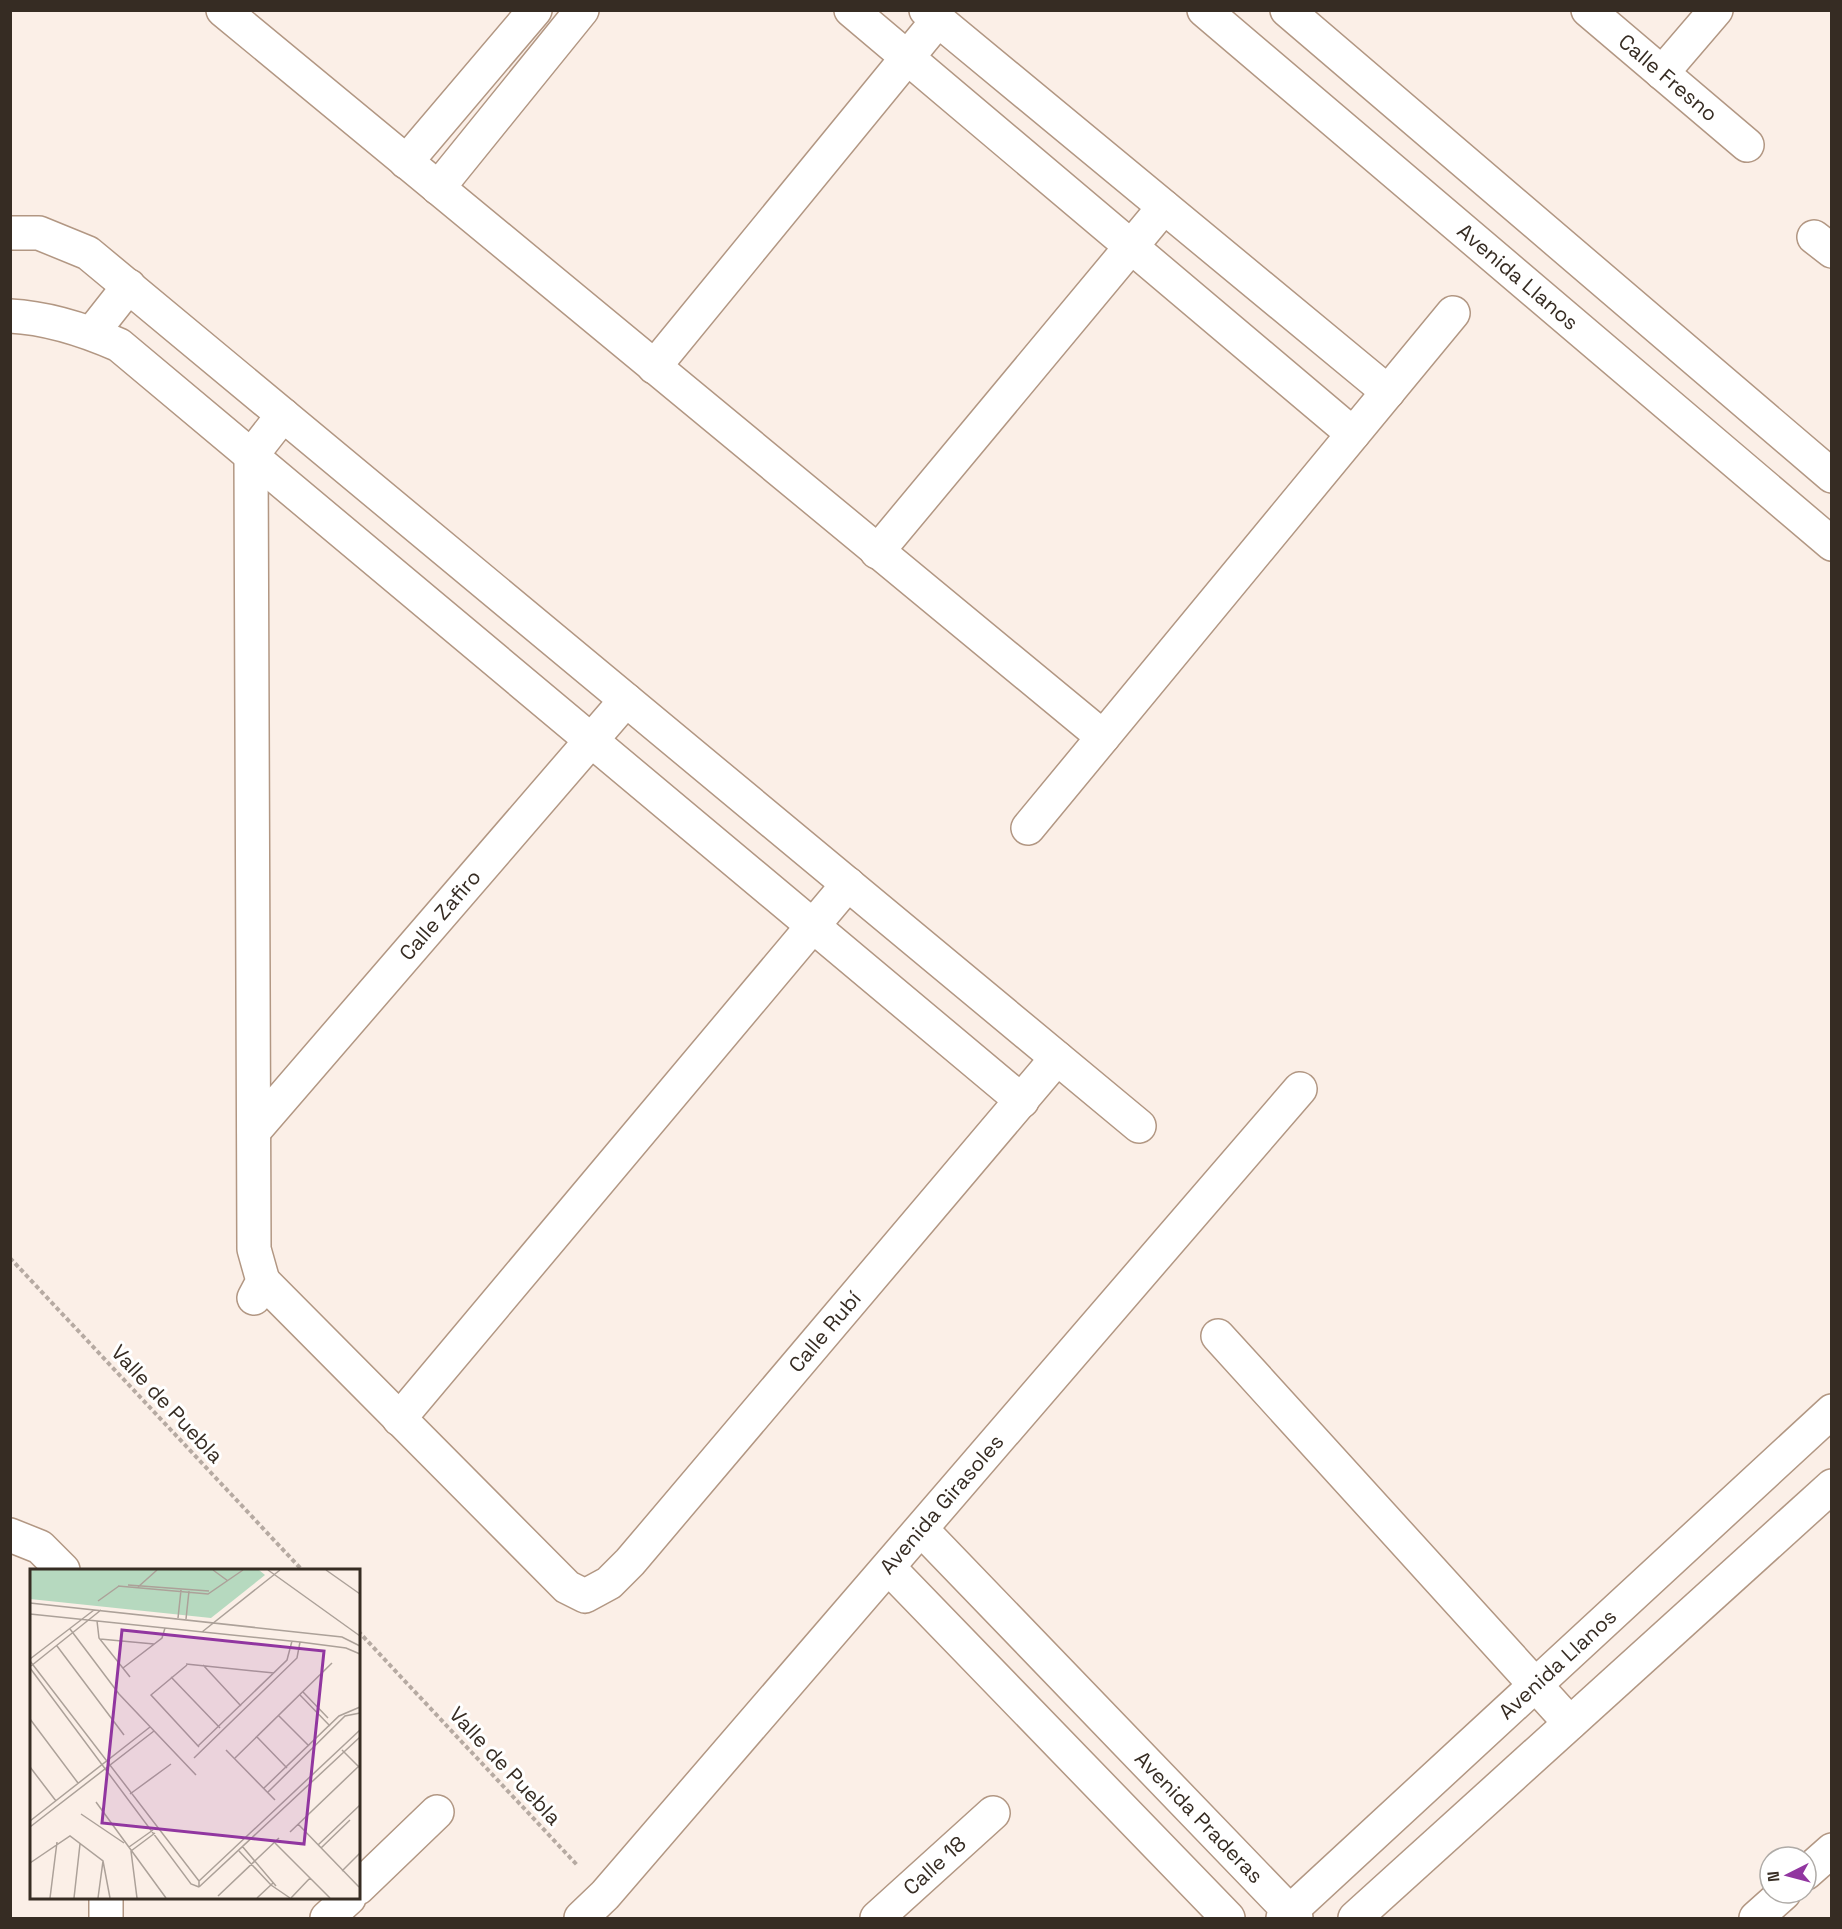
<svg xmlns="http://www.w3.org/2000/svg" width="1842" height="1929" font-family="'Space Grotesk',sans-serif">
  <style>
    .lines { fill: none; stroke-linecap: round; stroke-linejoin: round }
    .minor-casing { stroke: #b29783; stroke-width: 36 }
    .path { stroke: #b6aaa2; stroke-width: 4; stroke-dasharray: 4.5 3; stroke-linecap: butt }
    .minor { stroke: #fff; stroke-width: 33 }
    .labels { text-anchor: middle; stroke-width: 6; stroke-linejoin: round; paint-order: stroke }
    .street-label { font-size: 21px; fill: #362c23; stroke: #fff }
    .inset-road { fill: none; stroke: #aca199; stroke-width: 1.5 }
    .view { fill: #9136a0; fill-opacity: 0.15; stroke: #9136a0; stroke-width: 3 }
    .inset-edge { fill: none; stroke: #362c23; stroke-width: 3 }
  </style>
  <rect width="100%" height="100%" fill="#fbefe7"/>
  <g class="lines">
    <defs>
      <g id="minor">
        <path d="M223 10 1103 737"/>
        <path d="M851 10 1353 434"/>
        <path d="M926 10 1388 392"/>
        <path id="s1" d="M1204 10 1832 544"/>
        <path d="M1287 10 1832 476"/>
        <path id="s2" d="M1588 10 1747 145"/>
        <path d="M1662 73 1716 10"/>
        <path d="M406 162 535 10"/>
        <path d="M438 188 582 10"/>
        <path d="M10 233H39L88 253 1139 1126"/>
        <path d="M1814 237 1832 251"/>
        <path d="M10 316C49 318 85 330 119 345L1022 1101"/>
        <path d="M92 333 129 286"/>
        <path d="M654 367 938 20"/>
        <path d="M877 552 1164 207"/>
        <path d="M1028 828 1453 313"/>
        <path id="s3" d="M254 1131 626 700"/>
        <path id="s4" d="M263 1281 567 1587 585 1596 609 1583 630 1562 1057 1058"/>
        <path d="M254 1298 263 1281 254 1249 251 456 283 415"/>
        <path d="M1218 1336 1570 1723"/>
        <path d="M399 1419 848 884"/>
        <path id="s5" d="M922 1530 1296 1918"/>
        <path d="M10 1535 40 1547 63 1570"/>
        <path d="M889 1568 1228 1918"/>
        <path d="M1806 1873 1832 1850"/>
        <path d="M358 1888 437 1812"/>
        <path d="M106 1898V1918"/>
        <path d="M327 1918 349 1898"/>
        <path id="s6" d="M581 1918 605 1895 1300 1089"/>
        <path id="s7" d="M877 1918 993 1813"/>
        <path id="s8" d="M1283 1918 1832 1411"/>
        <path d="M1355 1918 1832 1486"/>
        <path d="M1756 1918 1784 1893"/>
      </g>
    </defs>
    <use href="#minor" class="minor-casing"/>
    <g class="path">
      <path d="M10 1258 302 1570"/>
      <path d="M358 1631 578 1866"/>
    </g>
    <use href="#minor" class="minor"/>
  </g>
  <g class="labels">
    <g class="street-label">
      <text dy="7" stroke="none"><textPath href="#s2" startOffset="105">Calle Fresno</textPath></text>
      <text dy="7" stroke="none"><textPath href="#s1" startOffset="412">Avenida Llanos</textPath></text>
      <text dy="7" stroke="none"><textPath href="#s3" startOffset="285">Calle Zafiro</textPath></text>
      <text dy="7" stroke="none"><textPath href="#s4" startOffset="810">Calle Rubí</textPath></text>
      <text transform="translate(167 1404) rotate(47)" y="7">Valle de Puebla</text>
      <text dy="7" stroke="none"><textPath href="#s6" startOffset="549">Avenida Girasoles</textPath></text>
      <text dy="7" stroke="none"><textPath href="#s8" startOffset="374">Avenida Llanos</textPath></text>
      <text transform="translate(505 1766) rotate(47)" y="7">Valle de Puebla</text>
      <text dy="7" stroke="none"><textPath href="#s5" startOffset="399">Avenida Praderas</textPath></text>
      <text dy="7" stroke="none"><textPath href="#s7" startOffset="78">Calle 18</textPath></text>
    </g>
  </g>
  <g transform="translate(30 1569)">
    <rect width="330" height="330" fill="#fbefe7"/>
    <path d="M0 1H229L235 6 181 49 0 30Z" fill="#b6d9bf"/>
    <path class="inset-road" d="M183 1 198 12M238 1 330 67M296 1 330 25M98 16 179 22M88 17 178 25 213 1M108 18 127 1M68 32 89 17M0 34 312 68 330 77M0 45 270 73 316 79 330 85M148 49 151 21M156 50 159 22M67 52 69 69 100 108M40 60 89 125 166 206M172 63 250 1M70 70 124 75M27 77 94 166M0 90 64 41M0 92 169 312V318M156 95 244 104M157 96 121 126 169 178M173 96 211 137M1 97 71 41M0 99 161 315 169 318M93 99 132 69 135 59M141 108 190 159M273 123 298 149M270 126 300 157M249 147 279 177M0 150 48 214M227 168 257 199M168 177 257 91 262 72M196 181 245 231M312 181 330 199M164 189 267 89 270 73M205 189 302 94M0 198 26 232M234 219 309 147 330 138M238 223 315 147 330 144M100 225 141 195M66 233 136 329M51 245 94 274M0 252 120 158M268 255 329 318M0 258 124 162M260 263 330 196M245 274 300 329M288 276 330 236M212 277 246 317M99 278 123 261M291 279 320 251M209 282 241 316 260 329M0 294 40 267 73 292 80 329M312 302 330 284M169 312 330 161M169 318 330 168M188 327 249 269M20 329 27 273M44 329 50 275M68 329 73 292M107 329 101 282 125 264M227 329 243 314M261 329 280 309"/>
    <path class="view" d="M92 61 294 82 274 275 72 254Z"/>
    <rect width="330" height="330" class="inset-edge"/>
  </g>
  <rect width="1842" height="1929" fill="none" stroke="#362c23" stroke-width="24"/>
  <g transform="translate(1788 1875) rotate(264)"><circle r="28" fill="#ffffff" stroke="#afaba7" stroke-width="1.5"/>
  <path d="M0-4.5L10 22L0 15L-10 22Z" fill="#9136a0"/>
  <text y="-9" font-size="16" font-weight="bold" text-anchor="middle" fill="#362c23">N</text>
  </g>
</svg>
